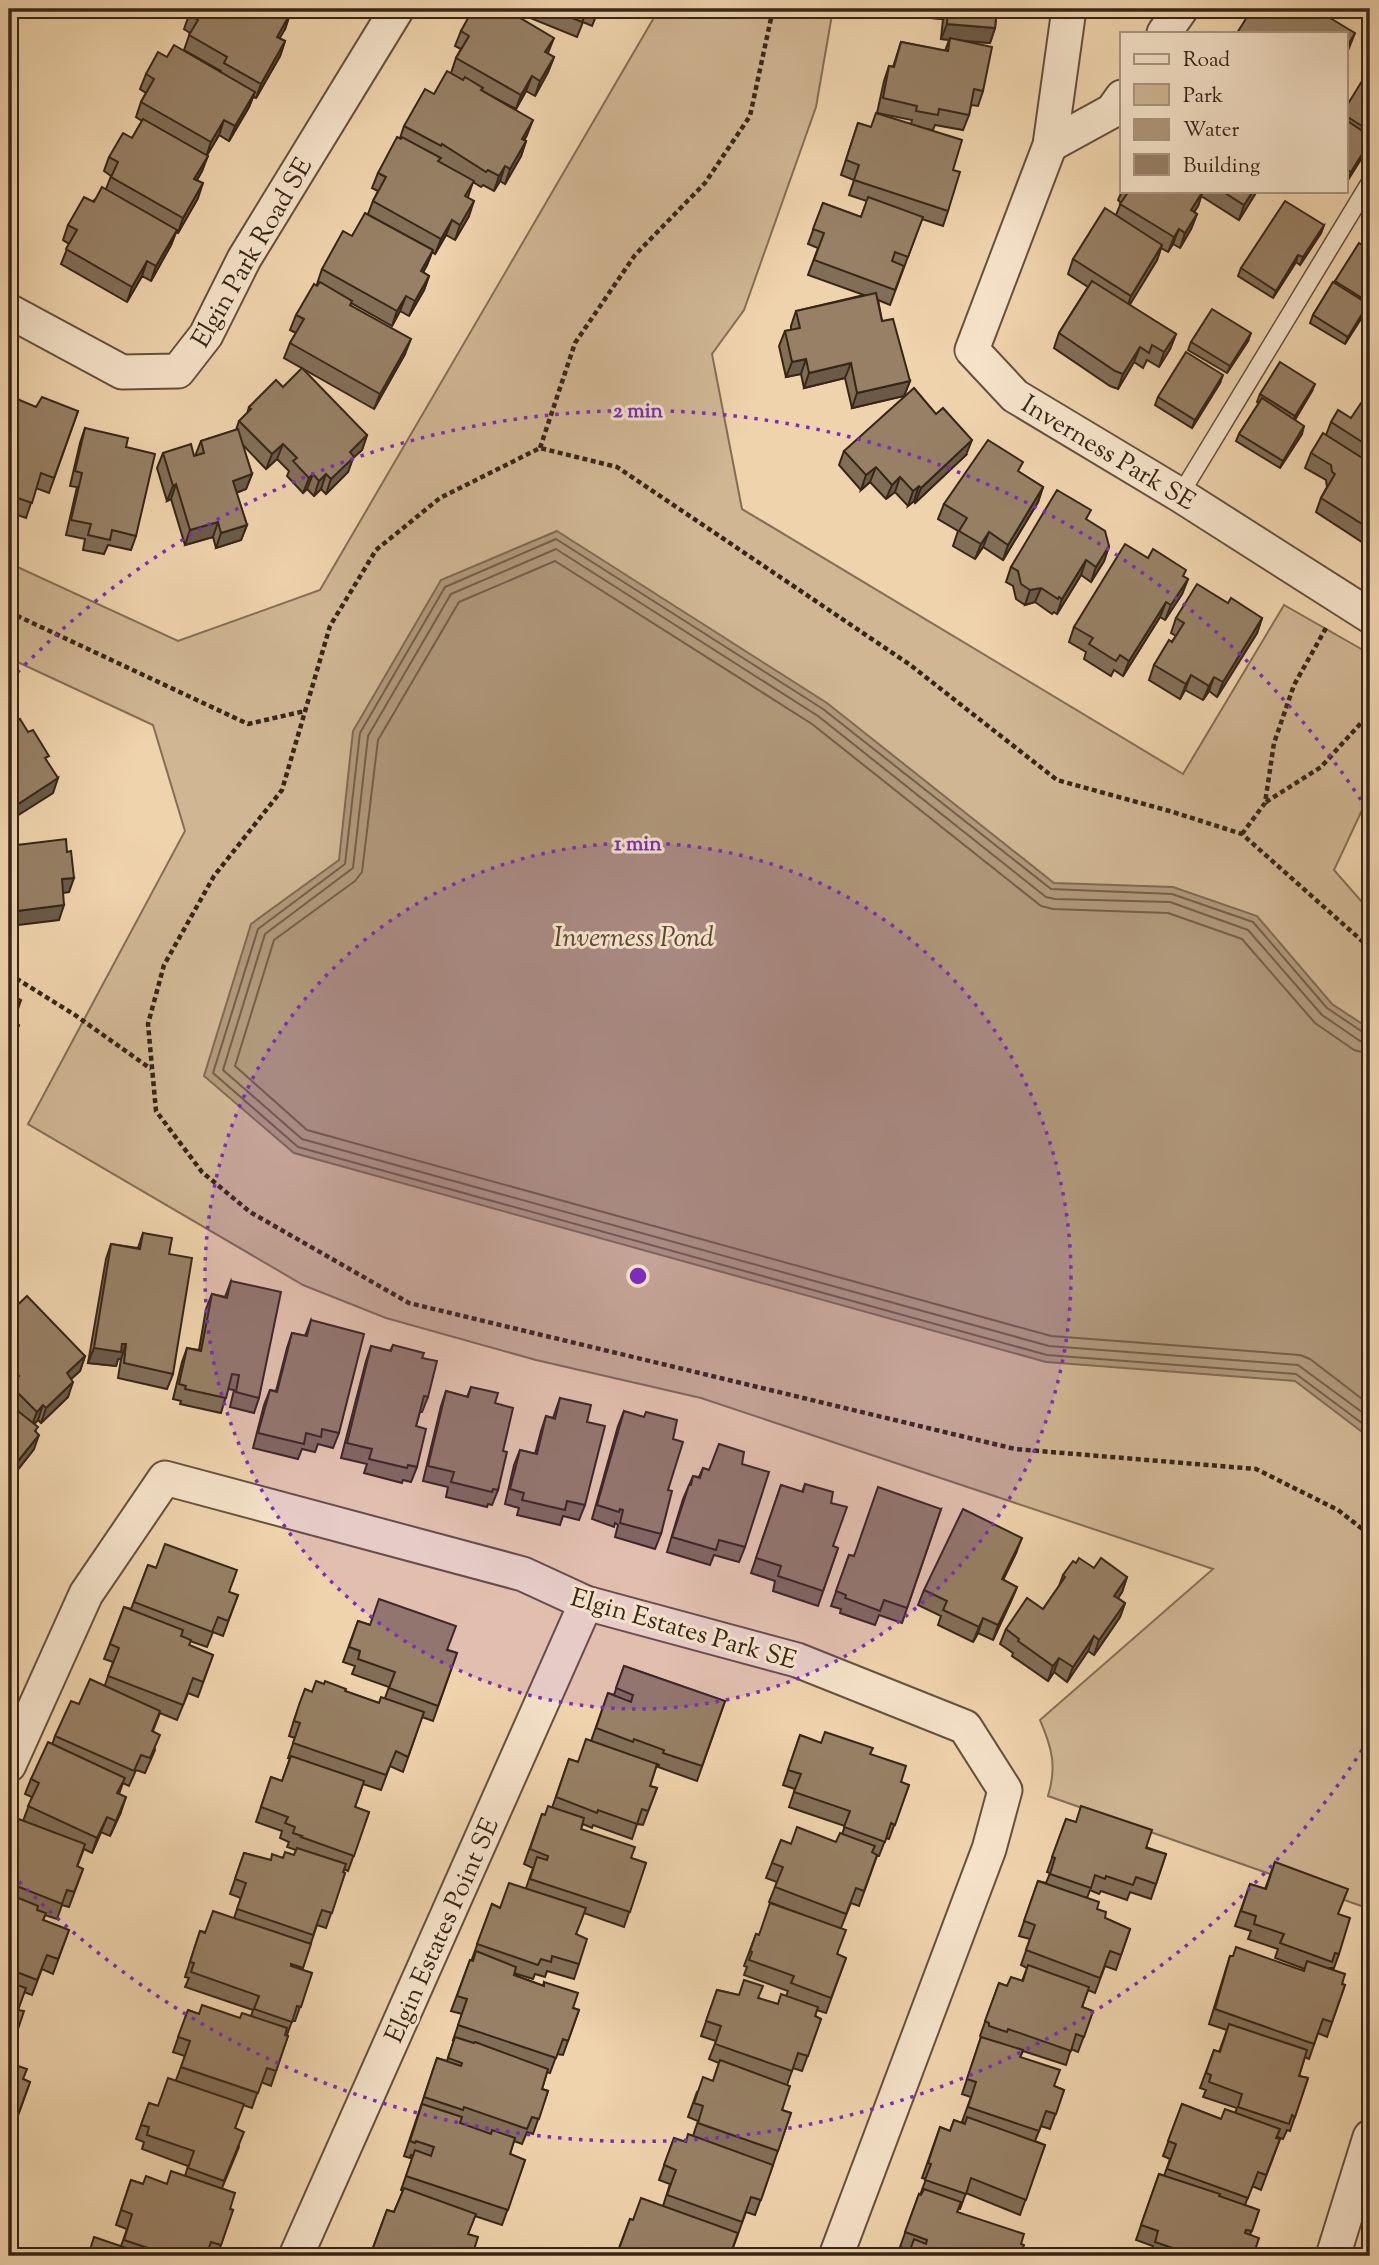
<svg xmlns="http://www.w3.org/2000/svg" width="1379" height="2265" font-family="'Sorts Mill Goudy',serif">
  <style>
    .green { fill: #d0b693; stroke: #846e56; stroke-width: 2 }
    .water { fill: #b0987a; stroke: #806a53; stroke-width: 2 }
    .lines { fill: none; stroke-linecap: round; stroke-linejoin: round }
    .shore { stroke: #745f49; stroke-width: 2 }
    .lane-casing { stroke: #65513d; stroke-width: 19 }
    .street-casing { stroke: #65513d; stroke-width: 37 }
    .path { stroke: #372618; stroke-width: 4.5; stroke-dasharray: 5 3.5; stroke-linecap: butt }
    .lane { stroke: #f5e2c9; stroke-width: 16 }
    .street { stroke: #f5e2c9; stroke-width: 33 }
    .wall { fill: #826e57; stroke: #372618; stroke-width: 2 }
    .shaded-wall { fill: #6a5a47; stroke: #372618; stroke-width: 2 }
    .building { fill: #978065; stroke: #372618; stroke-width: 2 }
    .ring { fill: none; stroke: #7b2cbf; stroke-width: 3.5; stroke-dasharray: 3.5 7 }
    .labels { text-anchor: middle; stroke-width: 6; stroke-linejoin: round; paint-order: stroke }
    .street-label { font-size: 26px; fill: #372618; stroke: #f5e2c9 }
    .water-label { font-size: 28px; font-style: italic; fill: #5b4835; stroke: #f5e2c9 }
    .centre { fill: #7b2cbf; stroke: #f5e2c9; stroke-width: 3.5 }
    .ring-label { font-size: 21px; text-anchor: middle; font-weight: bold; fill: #7b2cbf; stroke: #f5e2c9; stroke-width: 6; stroke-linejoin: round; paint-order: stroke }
  </style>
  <rect width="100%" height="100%" fill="#efd3ac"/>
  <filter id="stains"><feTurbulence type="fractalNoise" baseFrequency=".00286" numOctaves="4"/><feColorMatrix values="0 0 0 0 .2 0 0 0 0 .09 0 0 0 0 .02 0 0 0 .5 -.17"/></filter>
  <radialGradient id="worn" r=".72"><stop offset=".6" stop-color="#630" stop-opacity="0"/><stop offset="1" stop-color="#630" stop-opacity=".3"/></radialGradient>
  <path class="green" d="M659 9H833L816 107 744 310 712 354 742 509 1183 774 1284 605 1370 654V793L1334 870 1361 901 1370 904V1636L1365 1635 1370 1657V1909L1048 1796C1057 1766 1052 1748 1040 1720L1213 1569 701 1398 536 1360 386 1318 303 1285 28 1124 185 831 153 725 9 658V563L178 641 320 590Z"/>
  <path class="water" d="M557 531 827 703 1054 883 1173 887 1257 916 1332 1004 1370 1029V1438L1295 1381 1046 1362 294 1153 204 1076 251 924 339 860 353 731 441 580Z"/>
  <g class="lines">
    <g class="shore">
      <path d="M1370 1034 1364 1033 1327 1008 1253 922 1172 894 1051 889 823 709 556 539 445 587 360 733 345 864 258 929 213 1073 298 1147 1047 1355 1296 1374 1370 1429"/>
      <path d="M1370 1043 1360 1041 1322 1015 1248 930 1170 902 1055 899 1046 897 818 716 556 549 451 594 368 736 353 868 265 934 223 1070 302 1139 1049 1346 1298 1365 1370 1418"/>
      <path d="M1370 1054 1354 1050 1315 1023 1242 939 1168 913 1053 909 1041 906 812 724 555 561 459 602 378 740 362 872 355 881 274 940 235 1066 307 1130 1051 1336 1300 1355 1310 1359 1370 1405"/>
    </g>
    <defs>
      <path id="lane" d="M1180 495 1370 182"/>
      <g id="street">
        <path d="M1069 9 1050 145 972 350 1015 396 1180 495 1370 616"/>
        <path d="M1164 33 1181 9"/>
        <path d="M1050 145 1112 111 1122 97"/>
        <path d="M9 311 122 372 178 371 206 335 244 259 397 9"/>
        <path d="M9 1765 86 1594 165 1478 523 1574 586 1603 797 1660 965 1727 1005 1790 989 1849 836 2256"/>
        <path d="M296 2256 586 1603"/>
        <path d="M1333 2256 1370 2137"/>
      </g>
    </defs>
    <use href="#lane" class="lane-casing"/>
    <use href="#street" class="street-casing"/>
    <g class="path">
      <path d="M540 448 575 343 635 255 705 183 750 116 773 9"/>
      <path d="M9 612 248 724 305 711"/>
      <path d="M1266 802 1321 767 1370 713"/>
      <path d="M1242 834 1265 803 1274 743 1294 685 1326 628"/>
      <path d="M1370 948 1242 834 1173 812 1057 780 909 664 617 467 540 448 440 498 376 550 330 626 282 790 214 876 164 965 148 1024 156 1111 202 1172 250 1212 409 1303 1015 1449 1256 1469 1338 1510 1370 1535"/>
      <path d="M9 974 75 1015 151 1069"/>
    </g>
    <use href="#lane" class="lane"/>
    <use href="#street" class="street"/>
  </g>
  <g class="wall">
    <path d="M508 9H599L592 26 583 22 577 37Z"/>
    <path d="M896 9H997L995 28 990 43 962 41 983 91 978 106 971 105 969 115 963 130 935 125 933 130 927 129 953 170 948 211 943 226 922 219 890 305 878 300 882 321 910 381 904 396 852 408 845 378 804 388 801 374 786 377 779 346 785 331 791 330V326L796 311 864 295 808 275 818 248 808 244 823 203 861 217 867 201 849 195 854 180 841 175 858 123 870 127 911 124 912 120 877 113 884 81 889 66 893 67 901 42 945 51 949 40 941 39 943 19 896 15Z"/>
    <path d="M290 14 285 29 279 38 285 41 280 56 256 98 253 97 249 107 229 141 219 135 207 155 202 171 197 180 198 198 178 233 176 232 171 245 151 281 142 276 127 302 61 264 69 244 63 240 68 225 106 189 111 176 104 171 109 157 132 138 142 121 136 117 141 102 146 93 140 89 146 74 167 57 221 72V71L184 50 190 33 184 29 189 15Z"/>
    <path d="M461 31 548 54 554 57 548 72 535 96 526 91 516 109 482 91 527 135 524 140 526 141 521 156 505 184 500 181 494 191 483 185 481 187 473 182 468 197 469 216 455 240 446 235 435 254 432 252 427 265 423 272 429 276 424 290 409 316 400 311 392 326 351 303 350 305 405 354 374 409 284 358 290 343 296 333 290 330 296 315 318 284H317L322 269 352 236 368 214 373 201 378 191 372 188 378 173 400 138 404 126 434 94 451 73 456 58 461 49 455 46Z"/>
    <path d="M1370 85V143L1348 180 1346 178V107Z"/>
    <path d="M1122 191H1257L1239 220 1201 196 1198 206 1194 212 1197 214 1191 229 1180 248 1173 244 1168 252 1161 248 1157 260 1129 305 1176 334 1170 349 1159 367 1147 360 1143 368 1134 362 1118 389 1110 386 1054 348 1059 333 1088 287 1068 274 1073 259 1116 215 1121 203 1118 200Z"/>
    <path d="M1324 225 1321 233 1300 265 1296 262 1273 298 1238 276 1241 268Z"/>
    <path d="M1370 250V312L1366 310 1345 344 1310 323 1313 315 1335 281Z"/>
    <path d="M1248 341 1227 373 1188 350 1191 342Z"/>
    <path d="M1220 383 1192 428 1155 405 1158 397Z"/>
    <path d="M283 387 367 435 362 450 353 458 348 472 326 494 321 489 314 496 307 489 303 493 287 476 289 471 277 459 266 469 242 444 252 474 246 489 236 493 247 525 241 540 216 548 213 537 185 545 171 499 167 501 157 468 163 453 195 456 201 441 236 430 239 421 247 414 249 407Z"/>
    <path d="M1312 391 1295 420 1302 434 1280 468 1236 441 1239 434 1259 403 1257 402 1260 394Z"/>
    <path d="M9 400 36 407 78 411 49 493 36 488 26 518 9 512Z"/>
    <path d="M1370 400V542L1368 546 1316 512 1321 498 1327 487 1326 480 1305 468 1311 453 1326 435 1331 422 1351 418 1367 404Z"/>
    <path d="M85 428 126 447 136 536 131 550 108 545 104 554 83 550 85 539 66 535 77 487 70 486 80 443Z"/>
    <path d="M844 451 966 455 915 503 914 501 908 506 895 492 886 499 870 482 861 490 839 465Z"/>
    <path d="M1019 472 1043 487 1038 502 1003 560 983 547 975 559 953 546 958 531 938 519 944 504Z"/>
    <path d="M1087 520 1109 546 1104 561 1091 582 1081 575 1057 614 1054 612 1052 614 1035 602 1025 605 1016 599 1013 586 1006 582 1011 567Z"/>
    <path d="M1148 558 1188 579 1182 594 1165 620 1160 617 1123 676 1114 670 1111 676 1084 659 1086 652 1069 642 1074 627Z"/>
    <path d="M1228 603 1262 618 1257 633 1217 697 1209 691 1203 700 1185 690 1180 699 1149 680 1154 665 1176 636 1171 633 1176 618Z"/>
    <path d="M143 1233 169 1254 173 1374 167 1389 118 1378 121 1359H118L116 1366 88 1363 106 1259 111 1244 138 1248Z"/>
    <path d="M231 1281 259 1398 254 1413 230 1407 234 1390 228 1389 221 1413 180 1404 181 1401 173 1399 182 1362 187 1348 199 1350 206 1309 212 1294 225 1297Z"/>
    <path d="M9 1313 85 1356 80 1371 71 1379 68 1397 41 1423 38 1420 34 1424 36 1432 34 1449 9 1481Z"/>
    <path d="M311 1320 339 1433 333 1448 318 1444 315 1452 302 1449 298 1459 253 1448 264 1405 270 1390 276 1391 287 1348 292 1333 305 1336Z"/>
    <path d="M393 1345 422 1358 428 1397 422 1412H420L416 1426 417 1467 411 1482 403 1480 402 1483 364 1473 367 1464 341 1458 366 1361 371 1346 390 1351Z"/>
    <path d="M471 1387 495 1403 503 1451 498 1490 492 1505 488 1504 487 1507 446 1497 448 1487 423 1481 441 1406 446 1391 467 1397Z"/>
    <path d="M560 1398 587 1422 585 1505 579 1520 563 1516 560 1525 517 1515 519 1508 505 1504 514 1465 520 1450 535 1454 541 1431 546 1416 553 1418Z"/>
    <path d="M624 1411 673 1439 668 1490 661 1534 655 1549 615 1537 618 1525 615 1523 614 1527 592 1519 618 1426Z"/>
    <path d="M742 1464 745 1547 739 1562 714 1555 710 1565 667 1552 683 1499 693 1476 699 1477 703 1468 709 1470Z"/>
    <path d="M805 1484 831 1503 833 1546 838 1548 818 1606 773 1591 775 1581 751 1573 781 1485 802 1492Z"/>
    <path d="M941 1509 902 1623 879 1615 875 1625 840 1613 841 1609 831 1606 849 1555 854 1556Z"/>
    <path d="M1016 1553 1003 1580 1017 1587 1011 1601 993 1640 978 1633 973 1642 938 1625 941 1616 918 1605 924 1590Z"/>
    <path d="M1076 1563 1127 1577 1122 1592 1118 1598 1125 1603 1120 1617 1094 1655 1088 1651 1067 1682 1054 1672 1048 1681 1012 1656 1013 1653 1000 1644 1006 1629 1043 1609 1059 1586 1063 1575Z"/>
    <path d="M148 1565 238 1595 223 1636 213 1632 207 1647 190 1641 189 1645 213 1655 198 1697 188 1693 177 1720 160 1713 153 1731 155 1750 145 1773 136 1770 129 1786 123 1783 119 1794 121 1812 110 1836 101 1832 92 1853 84 1849 77 1867 83 1869 69 1907 62 1905 57 1919 45 1915 43 1920 69 1930 53 1974 42 1969 32 1995 24 1992 18 2010 16 2035 11 2050 9 2049V1837L23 1821 32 1797 25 1794 31 1779 52 1745 55 1736 79 1704 105 1685 113 1662 104 1659 124 1607 131 1609Z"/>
    <path d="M358 1621 457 1653 433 1721 422 1717 403 1772 390 1766 381 1790 363 1784 355 1807 369 1812 348 1871 344 1869 343 1872 345 1873 326 1928 317 1925 302 1970 312 1973 295 2021H292L287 2035 288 2036 271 2086 261 2082 252 2108 243 2105 235 2128 239 2147 222 2188 230 2209 233 2210 217 2256H87L121 2246 127 2229 116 2225 131 2180 143 2184H167L185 2176 188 2166 142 2149 144 2142 136 2139 149 2103 158 2106 176 2080 185 2056 173 2052 188 2010 199 2014 240 2018 251 2016 253 2010 185 1987 189 1978 185 1977 200 1931 205 1932 234 1918 241 1898 230 1894 244 1853 270 1860 294 1855 296 1850 287 1847 289 1842 280 1838 282 1831 256 1822 271 1777 282 1781 290 1758H288L295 1738 289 1736 294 1720 305 1689 312 1692 345 1691 379 1703 385 1698 389 1687 352 1674 355 1666 343 1662Z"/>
    <path d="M624 1666 725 1701 697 1781 658 1767 659 1765 657 1764 650 1786 657 1788 643 1825 637 1824 632 1839 593 1825 592 1828 583 1824 581 1829 631 1858 646 1863 624 1927 584 1913 576 1934 579 1964 574 1979 547 1971 545 1977 535 1974 533 1979 514 1973V1975L543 1986 544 1982 573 2008 579 2010 563 2055 557 2054 550 2073 547 2072 542 2089 548 2091 533 2134 527 2132 522 2144 514 2141 510 2154 525 2160 502 2225 475 2216 468 2234 472 2256H370L387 2210 394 2212 403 2191 401 2190 413 2156 411 2155 410 2158 404 2156 437 2058 447 2061 454 2040H453L462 2014 451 2011 470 1960 473 1961V1960L472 1959 492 1904 500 1908 526 1888 533 1868 524 1864 542 1814 545 1815 552 1808 569 1759 578 1762 591 1741 608 1693 614 1695Z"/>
    <path d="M800 1735 821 1743 870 1754 901 1782 909 1785 889 1839 886 1838 879 1856H877L859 1906 851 1903 841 1928 837 1954 846 1958 826 2013 817 2010 815 2016 821 2019 802 2071 793 2068 787 2085 782 2110 791 2113 773 2165 755 2215 746 2212 730 2256H616L630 2219 633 2220 663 2206 670 2184 659 2180 674 2138 685 2142 693 2136 698 2121 688 2117 697 2092 713 2081 719 2063 709 2059 716 2041 701 2036 717 1990 738 1995 758 1998 778 2004 786 1996 788 1991 744 1975 747 1967 744 1966 756 1934 758 1935 801 1914 769 1902 777 1882 766 1878 781 1840 791 1844 836 1842 842 1834 845 1826 789 1807 795 1789 783 1785Z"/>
    <path d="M1066 1819 1166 1854 1151 1899 1130 1892 1127 1900 1101 1891 1099 1894 1090 1890 1087 1898 1105 1918 1130 1929 1116 1970 1105 1966 1095 1993 1088 1990 1082 2007 1093 2011 1078 2052 1071 2049 1066 2065 1023 2051 1020 2057 1054 2086 1064 2090 1050 2129 1041 2126 1035 2141 1045 2145 1020 2215 966 2193 960 2209H958L957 2212 1021 2244 910 2250 900 2247 919 2194 920 2195 926 2179 922 2178 940 2127 950 2131 954 2120 964 2124 965 2123 962 2122 971 2097 962 2094 981 2037 980 2036 999 1983 1007 1986 1022 1981 1027 1968 1021 1965 1030 1939 1019 1936 1038 1881 1046 1883 1050 1873 1047 1872Z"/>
    <path d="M1275 1862 1338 1914 1339 1954 1334 1968H1330V1969L1342 1984 1345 1985 1327 2037 1318 2033 1309 2059 1305 2057 1299 2076 1308 2078 1290 2131 1287 2130 1283 2139 1277 2137 1276 2138 1280 2139 1261 2190 1252 2186 1245 2205 1259 2210 1250 2235 1253 2256H1149L1153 2246 1136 2240 1159 2174 1164 2176 1170 2159 1163 2156 1182 2104 1221 2119 1235 2113 1237 2108 1203 2097 1206 2090 1200 2088 1214 2050 1219 2052 1227 2030 1209 2024 1230 1956 1304 1971 1305 1969 1275 1958 1278 1949 1248 1939 1251 1931 1235 1926 1250 1884 1265 1889Z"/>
    <path d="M9 2063 23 2079 30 2082 14 2127 9 2125Z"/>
  </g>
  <g class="shaded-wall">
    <path d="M898 9H947L943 19 896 15Z"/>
    <path d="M290 14 285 29 272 51 277 37Z"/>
    <path d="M947 24 995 28 990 43 941 39Z"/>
    <path d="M1355 33 1349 48 1346 54V48Z"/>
    <path d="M554 38 548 53 540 67 545 52Z"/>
    <path d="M285 41 280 56 256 98 261 84Z"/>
    <path d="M554 57 548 72 535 96 540 81Z"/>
    <path d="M532 76 526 91 516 109 521 95Z"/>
    <path d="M255 92 249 107 229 141 235 126Z"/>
    <path d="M224 120 219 135 206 157 211 142Z"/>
    <path d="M533 120 527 135 517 153 522 139Z"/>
    <path d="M526 141 521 156 505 184 510 169Z"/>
    <path d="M1370 141V145L1348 180 1351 172Z"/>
    <path d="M208 156 202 171 189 193 194 179Z"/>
    <path d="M505 166 500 181 494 191 499 176Z"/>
    <path d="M203 183 198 198 178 233 183 218Z"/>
    <path d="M1203 191 1198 206 1186 225 1191 210Z"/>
    <path d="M1253 191H1257L1239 220 1244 205Z"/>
    <path d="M474 201 469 216 455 240 460 225Z"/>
    <path d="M1197 214 1191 229 1180 248 1185 233Z"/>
    <path d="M452 220 446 235 435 254 441 239Z"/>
    <path d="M1324 225 1321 233 1300 265 1303 257Z"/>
    <path d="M1179 229 1173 244 1168 252 1174 237Z"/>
    <path d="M177 230 171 245 151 281 156 266Z"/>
    <path d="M1162 245 1157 260 1126 311 1131 296Z"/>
    <path d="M433 250 427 265 416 286 421 271Z"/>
    <path d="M1298 255 1296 262 1273 298 1276 291Z"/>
    <path d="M147 261 142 276 127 302 132 287Z"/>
    <path d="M429 276 424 290 409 316 415 301Z"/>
    <path d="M406 296 400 311 392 326 397 311Z"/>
    <path d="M1368 304 1366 311 1345 344 1348 337Z"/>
    <path d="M1251 333 1248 341 1227 373 1230 366Z"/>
    <path d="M1176 334 1170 349 1159 367 1164 352Z"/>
    <path d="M411 339 405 354 374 409 380 394Z"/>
    <path d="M1140 347 1134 362 1118 389 1123 374Z"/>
    <path d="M806 359 801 374 786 377 792 362Z"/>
    <path d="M851 363 845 378 804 388 809 373Z"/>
    <path d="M1223 375 1220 383 1192 428 1195 420Z"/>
    <path d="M910 381 904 396 852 408 857 393Z"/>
    <path d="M1315 384 1312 391 1292 424 1295 416Z"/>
    <path d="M1304 426 1302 434 1280 468 1283 461Z"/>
    <path d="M367 435 362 450 353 458 348 472 326 494 331 479 350 452Z"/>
    <path d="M972 440 966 455 915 503 921 488Z"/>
    <path d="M283 444 277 459 266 469 272 454Z"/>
    <path d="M876 467 870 482 861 490 866 475Z"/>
    <path d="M252 474 246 489 227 496 233 481Z"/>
    <path d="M313 474 307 489 303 493 309 478Z"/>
    <path d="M326 474 321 489 314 496 319 481Z"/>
    <path d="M900 477 895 492 886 499 892 485Z"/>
    <path d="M176 484 171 499 167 501 173 486Z"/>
    <path d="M919 486 914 501 908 506 913 491Z"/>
    <path d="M1043 487 1038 502 1003 560 1008 545Z"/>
    <path d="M218 522 213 537 185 545 190 530Z"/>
    <path d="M247 525 241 540 216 548 221 533Z"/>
    <path d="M989 532 983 547 975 559 981 544Z"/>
    <path d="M1109 546 1104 561 1091 582 1096 567Z"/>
    <path d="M1086 560 1081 575 1057 614 1062 599Z"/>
    <path d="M1188 579 1182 594 1165 620 1171 605Z"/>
    <path d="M1041 588 1035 602 1025 605 1030 590Z"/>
    <path d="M1166 602 1160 617 1123 676 1129 661Z"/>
    <path d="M1262 618 1257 633 1217 697 1223 682Z"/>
    <path d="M1191 675 1185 690 1180 699 1186 684Z"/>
    <path d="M1214 677 1209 691 1203 700 1209 686Z"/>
    <path d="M58 778 53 793 9 821V810Z"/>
    <path d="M74 878 69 892 56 894 62 879Z"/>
    <path d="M64 905 59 920 9 926V912Z"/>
    <path d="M21 1000 16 1015 9 1027 10 1019Z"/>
    <path d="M19 1025 14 1040 9 1049V1044Z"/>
    <path d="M122 1344H126L121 1359H118L116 1366 88 1363 94 1348Z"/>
    <path d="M85 1356 80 1371 61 1388 67 1373Z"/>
    <path d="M73 1382 68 1397 41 1423 46 1408Z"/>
    <path d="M43 1405 38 1420 31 1427 37 1412Z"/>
    <path d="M39 1435 34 1449 9 1481 14 1466Z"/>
    <path d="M1022 1538 1016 1553 996 1594 1002 1579Z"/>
    <path d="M1127 1577 1122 1592 1109 1611 1114 1596Z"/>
    <path d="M1017 1587 1011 1601 993 1640 998 1625Z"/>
    <path d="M1125 1603 1120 1617 1094 1655 1099 1640Z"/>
    <path d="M983 1618 978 1633 973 1642 979 1627Z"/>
    <path d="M1094 1636 1088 1651 1067 1682 1073 1667Z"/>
    <path d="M1059 1658 1054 1672 1048 1681 1053 1666Z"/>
    <path d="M126 1797 121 1812 110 1836 116 1821Z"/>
    <path d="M107 1817 101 1832 92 1853 97 1838Z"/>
  </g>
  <g class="building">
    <path d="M9 9H13L10 18 9 17Z"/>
    <path d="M193 9H281L290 14 277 37 285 41 261 84 224 63 227 57 189 35 198 20 189 15Z"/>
    <path d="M473 9H505L554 38 545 52 554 57 540 81 532 76 521 95 456 58 469 36 461 31Z"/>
    <path d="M550 9H588L582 22Z"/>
    <path d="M948 9H997L995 28 947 24Z"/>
    <path d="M1252 9H1315L1355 33 1346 48V33H1237Z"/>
    <path d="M950 38 992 47 983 91 974 89 969 115 939 109 938 115 916 111 917 106 883 98 889 66 894 67 901 42 948 51Z"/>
    <path d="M174 45 255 92 235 126 224 120 211 142 141 102 154 79 146 74 158 52 167 57Z"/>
    <path d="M447 71 463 80 465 77 483 88 481 90 533 120 522 139 526 141 510 169 505 166 499 176 488 170 486 172 442 144 441 146 404 126 425 89 434 94Z"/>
    <path d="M1362 81 1370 85V131L1346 116V107Z"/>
    <path d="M876 113 962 140 953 170 960 172 948 211 854 180 859 165 846 160 858 123 871 127Z"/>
    <path d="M143 119 208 156 194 179 203 183 183 218 111 177 118 162 109 157 123 133 132 138Z"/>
    <path d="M1346 120 1370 136V141L1351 172 1346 169Z"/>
    <path d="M397 137 401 139 402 137 441 158 438 161 474 181 465 196 474 201 460 225 452 220 441 239 373 201 386 177 378 173Z"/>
    <path d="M102 187 177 230 156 266 147 261 132 287 66 249 77 230 68 225 84 197 94 202Z"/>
    <path d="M1129 191H1203L1191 210 1197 214 1185 233 1179 229 1174 237 1120 204Z"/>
    <path d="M1222 191H1253L1244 205Z"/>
    <path d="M868 197 923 217 908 257 895 252 892 261 904 266 895 290 814 260 824 233 813 229 823 203 861 217Z"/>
    <path d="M1285 201 1324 225 1303 257 1298 255 1276 291 1241 268Z"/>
    <path d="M1105 208 1162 245 1131 296 1073 259Z"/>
    <path d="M365 213 433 250 421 271 429 276 415 301 406 296 397 311 322 269 343 231 352 236Z"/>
    <path d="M1359 243 1370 250V303L1335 281Z"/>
    <path d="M1092 281 1176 334 1164 352 1152 345 1149 353 1140 347 1123 374 1115 371 1059 333Z"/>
    <path d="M320 282 352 301 350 305 411 339 380 394 290 343 304 319 296 315 314 284 317 286Z"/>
    <path d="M1333 282 1368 304 1348 337 1313 315Z"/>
    <path d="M876 293 882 321 893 319 910 381 857 393 851 363 809 373 806 359 792 362 785 331 800 328 796 311Z"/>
    <path d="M1212 309 1251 333 1230 366 1191 342Z"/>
    <path d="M1186 352 1223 375 1195 420 1158 397Z"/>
    <path d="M1280 362 1315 384 1295 416 1260 394Z"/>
    <path d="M302 368 367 435 350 452 354 457 331 479 326 474 319 481 313 474 309 478 293 461 297 458 283 444 272 454 239 421 251 409 249 407 276 380 283 387Z"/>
    <path d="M914 388 936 414 943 408 972 440 921 488 919 486 913 491 900 477 892 485 876 467 866 475 844 451Z"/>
    <path d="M10 396 36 407 42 397 78 411 54 478 41 473 32 503 9 495V400Z"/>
    <path d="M1262 398 1304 426 1283 461 1239 434Z"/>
    <path d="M1370 400V447L1331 422 1338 410 1351 418 1361 403 1367 404Z"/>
    <path d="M85 428 128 438 126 447 155 454 136 536 112 530 110 540 88 535 91 524 71 520 82 473 75 471Z"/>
    <path d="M238 429 252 474 233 481 247 525 221 533 218 522 190 530 176 484 173 486 163 453 191 444 194 456 204 453 201 441Z"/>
    <path d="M1323 433 1370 463V529L1321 498 1335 474 1332 472 1331 465 1311 453Z"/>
    <path d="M988 440 1023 462 1018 471 1043 487 1008 545 989 532 981 544 959 531 967 518 944 504Z"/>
    <path d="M1057 490 1091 510 1086 519 1105 531 1109 546 1096 567 1086 560 1062 599 1059 597 1058 599 1041 588 1030 590 1021 584 1018 571 1011 567Z"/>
    <path d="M1125 544 1148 558 1153 549 1186 570 1183 576 1188 579 1171 605 1166 602 1129 661 1120 655 1116 661 1089 644 1093 638 1074 627Z"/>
    <path d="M1197 584 1228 603 1231 598 1262 618 1223 682 1214 677 1209 686 1191 675 1186 684 1154 665 1169 640 1172 642 1184 623 1176 618Z"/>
    <path d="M20 719 28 732 33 730 49 756 45 758 58 778 9 810V726Z"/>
    <path d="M66 839 67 852 71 851 74 878 62 879 64 905 9 912V846Z"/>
    <path d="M9 993 21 1000 10 1019 19 1025 9 1044Z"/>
    <path d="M143 1233 172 1238 169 1254 192 1258 173 1374 124 1363 126 1344H122L121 1352 94 1348 111 1244 140 1249Z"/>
    <path d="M231 1281 281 1292 259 1398 236 1392 239 1375 232 1374 226 1398 185 1389 186 1386 179 1384 187 1348 201 1351 212 1294 227 1298Z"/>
    <path d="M27 1296 85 1356 67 1373 73 1382 46 1408 43 1405 37 1412 10 1385 19 1376 9 1366V1313Z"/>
    <path d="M311 1320 364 1334 339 1433 322 1429 321 1437 306 1433 304 1444 258 1433 270 1390 277 1392 292 1333 307 1336Z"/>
    <path d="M393 1345 424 1353 422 1358 437 1361 428 1397 424 1396 416 1426 426 1429 417 1467 408 1465 407 1468 369 1459 372 1449 347 1443 371 1346 391 1351Z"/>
    <path d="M471 1387 498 1393 495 1403 513 1408 503 1451 507 1452 498 1490 493 1489 492 1492 451 1482 454 1472 428 1466 446 1391 468 1397Z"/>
    <path d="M560 1398 591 1405 587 1422 605 1426 585 1505 567 1501 565 1510 522 1500 524 1493 510 1489 520 1450 537 1454 546 1416 555 1419Z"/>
    <path d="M9 1404 38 1427 35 1431 39 1435 14 1466 9 1462Z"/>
    <path d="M624 1411 644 1417 646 1412 677 1420 673 1439 683 1442 668 1490 672 1491 661 1534 620 1523 623 1510 620 1509 619 1512 597 1505Z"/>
    <path d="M719 1444 744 1452 742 1464 769 1472 745 1547 719 1540 716 1550 672 1537 689 1485H691L693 1476 700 1478 703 1468 709 1470Z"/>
    <path d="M805 1484 833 1492 831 1503 847 1507 833 1546 838 1548 823 1591 778 1576 781 1566 756 1558 781 1485 803 1492Z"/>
    <path d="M878 1487 941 1509 907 1608 884 1600 880 1611 845 1598 846 1595 836 1591 849 1555 854 1556Z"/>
    <path d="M963 1509 1022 1538 1002 1579 1017 1587 998 1625 983 1618 979 1627 943 1610 947 1601 924 1590Z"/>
    <path d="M165 1544 237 1570 229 1592 238 1595 228 1621 218 1617 212 1632 134 1602 148 1565 156 1568Z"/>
    <path d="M1079 1558 1094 1568 1101 1558 1127 1577 1114 1596 1125 1603 1099 1640 1094 1636 1073 1667 1059 1658 1053 1666 1018 1641 1019 1639 1006 1629 1027 1598 1043 1609 1065 1577 1063 1575 1073 1561 1076 1563Z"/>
    <path d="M379 1599 456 1626 447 1650 457 1653 438 1706 389 1688 395 1672 358 1659 360 1651 349 1647 358 1621 370 1625Z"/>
    <path d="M124 1607 183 1630 181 1636 191 1640 189 1645 213 1655 203 1682 193 1678 183 1705 108 1676 119 1648 110 1644Z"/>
    <path d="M624 1666 725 1701 702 1766 663 1753 664 1750 634 1739 633 1742 596 1728 608 1693 631 1702 633 1695 616 1688Z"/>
    <path d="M90 1679 160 1711 152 1731 160 1735 150 1758 141 1755 134 1771 55 1736 71 1701 79 1704Z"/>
    <path d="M316 1681 324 1684 325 1681 346 1689 345 1691 379 1703 381 1697 424 1712 408 1757 396 1751 386 1775 293 1743 300 1723 294 1721 299 1705 305 1689 312 1692Z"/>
    <path d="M825 1732 873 1748 870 1754 906 1766 901 1782 909 1785 895 1825 891 1823 885 1842 844 1827 850 1811 794 1792 801 1774 788 1770 800 1735 821 1743Z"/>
    <path d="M586 1739 657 1764 650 1786 657 1788 648 1811 642 1809 637 1824 598 1810 597 1813 556 1797 569 1759 578 1762Z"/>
    <path d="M48 1742 125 1778 117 1793 126 1797 116 1821 107 1817 97 1838 28 1806 39 1783 31 1779Z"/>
    <path d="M291 1756 364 1781 355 1807 369 1812 354 1856 301 1837 302 1836 293 1833 295 1827 285 1823 288 1817 261 1807 271 1777 282 1781Z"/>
    <path d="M548 1806 584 1818 581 1829 635 1847 631 1858 646 1863 630 1912 530 1879 537 1857 547 1860 548 1856 530 1849 542 1814 545 1815Z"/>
    <path d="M1081 1806 1152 1830 1146 1848 1166 1854 1156 1884 1136 1877 1133 1885 1106 1876 1105 1879 1095 1875 1091 1888 1050 1874 1055 1858 1052 1857 1066 1819 1076 1822Z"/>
    <path d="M16 1818 85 1844 77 1866 83 1869 74 1892 67 1890 62 1904 9 1883V1837Z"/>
    <path d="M797 1827 836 1842 840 1833 875 1846 872 1852 877 1855 864 1891 856 1888 846 1914 775 1887 783 1867 772 1863 781 1840 791 1844Z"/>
    <path d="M297 1848 346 1864 343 1872 345 1873 332 1913 322 1910 313 1935 237 1909 246 1883 235 1879 244 1853 271 1860 272 1854 283 1858 285 1852 294 1855Z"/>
    <path d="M1275 1862 1348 1889 1338 1914 1350 1918 1339 1954 1335 1953 1332 1962 1280 1943 1284 1934 1254 1924 1256 1916 1241 1911 1250 1884 1266 1889Z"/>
    <path d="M1038 1881 1099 1902 1097 1909 1106 1912 1105 1918 1130 1929 1121 1955 1110 1951 1100 1978 1026 1950 1035 1925 1024 1921Z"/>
    <path d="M509 1883 586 1908 576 1934 587 1939 579 1964 552 1956 551 1962 541 1959 538 1965 477 1944 492 1904 500 1908Z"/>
    <path d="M9 1894 38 1906 37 1910 46 1913 43 1920 69 1930 58 1959 47 1955 37 1980 9 1969Z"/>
    <path d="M770 1903 846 1930 837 1954 846 1958 831 1998 791 1983 794 1976 749 1960 752 1952 750 1951 756 1934 759 1935Z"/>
    <path d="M213 1911 311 1944 303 1968 291 1964V1966L312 1973 301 2007 297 2006 292 2022 254 2009 259 1996 191 1972 194 1963 190 1962 200 1931 205 1933Z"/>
    <path d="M1236 1947 1304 1971 1307 1961 1345 1974 1342 1984 1345 1985 1332 2022 1323 2019 1314 2044 1215 2009 1230 1956H1233Z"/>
    <path d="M476 1951 516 1967 514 1975 544 1986V1982L578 1993 573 2008 579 2010 568 2041 563 2039 556 2058 458 2025 467 1999 457 1996 470 1960 473 1961Z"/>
    <path d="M1028 1965 1089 1987 1082 2007 1093 2011 1084 2037 1076 2034 1071 2051 1008 2029 1007 2032 989 2026V2023L985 2021 999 1983 1007 1986 1011 1977 1023 1981Z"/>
    <path d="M744 1980 763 1986 758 1998 778 2004 781 1994 818 2007 815 2016 821 2019 808 2056 798 2053 792 2071 715 2044 721 2026 706 2021 717 1990 739 1995Z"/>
    <path d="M9 1982 26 1988 18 2010 24 2011 16 2035 9 2033Z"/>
    <path d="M202 2005 240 2018 242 2013 287 2028 285 2035 288 2036 276 2071 267 2068 258 2093 181 2067 190 2041 178 2037 188 2010 199 2014Z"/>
    <path d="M1229 2024 1307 2050 1299 2076 1308 2078 1295 2117 1292 2115 1289 2124 1238 2107 1242 2094 1209 2082 1211 2075 1206 2073 1214 2050 1220 2052Z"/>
    <path d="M455 2037 474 2043 475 2042 548 2069 542 2089 548 2091 539 2119 532 2117 527 2129 464 2107 463 2110 424 2097 437 2058 461 2066 462 2063 448 2058Z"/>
    <path d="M981 2037 1023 2050 1020 2057 1060 2070 1054 2086 1064 2090 1056 2114 1046 2111 1039 2131 968 2107 976 2082 967 2079Z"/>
    <path d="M720 2060 790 2086 782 2110 791 2113 778 2151 698 2123 703 2106 694 2103 703 2077 713 2081Z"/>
    <path d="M9 2063 27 2069 23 2079 30 2082 19 2112 13 2110 9 2121Z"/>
    <path d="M168 2078 244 2104 235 2128 244 2132 224 2181 188 2168 194 2151 147 2135 149 2127 141 2125 149 2103 158 2106Z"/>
    <path d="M422 2104 462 2117 460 2123 491 2134 492 2130 515 2138 510 2154 525 2160 508 2210 406 2176 415 2150 431 2156 434 2147 416 2141 415 2143 410 2141Z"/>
    <path d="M1182 2104 1221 2119 1225 2109 1280 2129 1276 2138 1280 2139 1266 2175 1258 2172 1248 2198 1167 2169 1176 2144 1168 2141Z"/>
    <path d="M967 2117 1045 2145 1026 2200 971 2178 966 2194 925 2180 931 2164 928 2163 940 2127 950 2131 954 2120 965 2124Z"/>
    <path d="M688 2134 773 2165 761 2200 751 2197 742 2222 667 2195 676 2170 664 2165 674 2138 686 2142Z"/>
    <path d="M171 2171 235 2193 230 2209 233 2210 221 2245 211 2242 206 2256H172L124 2240 132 2214 121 2210 131 2180 143 2184 146 2176 167 2184Z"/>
    <path d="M1159 2174 1220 2194 1219 2196 1259 2210 1252 2231 1246 2230 1245 2233 1259 2238 1253 2256H1196L1155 2242 1158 2231 1141 2225Z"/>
    <path d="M404 2188 476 2214 468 2234 478 2237 472 2256H397L373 2248 387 2210 394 2212Z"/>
    <path d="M924 2189 961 2202 957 2212 1024 2234 1021 2244 1024 2245 1020 2256H908L914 2239 926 2244 927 2240 905 2232 919 2194 921 2195Z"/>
    <path d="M641 2198 738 2233 730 2255 719 2251 718 2254 726 2256H620L622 2250 619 2249 630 2219 633 2220Z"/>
    <path d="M94 2237 150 2256H88Z"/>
  </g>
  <circle cx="638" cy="1276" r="433" fill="#7b2cbf" fill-opacity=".12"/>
  <g class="ring">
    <circle cx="638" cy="1276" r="433"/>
    <path d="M1368 1741A866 866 0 0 1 10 1872M10 680A866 866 0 0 1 1368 811"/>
  </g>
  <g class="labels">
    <g class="street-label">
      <text transform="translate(251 252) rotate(-60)" y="9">Elgin Park Road SE</text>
      <text transform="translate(1109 452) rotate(31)" y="9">Inverness Park SE</text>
      <text transform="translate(684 1628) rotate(16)" y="9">Elgin Estates Park SE</text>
      <text transform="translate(441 1930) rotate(-66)" y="9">Elgin Estates Point SE</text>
    </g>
    <g class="water-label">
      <text x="634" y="946">Inverness Pond</text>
    </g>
  </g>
  <circle cx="638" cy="1276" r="10" class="centre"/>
  <g class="ring-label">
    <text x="638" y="417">2 min</text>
    <text x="638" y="850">1 min</text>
  </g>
  <rect width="1379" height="2265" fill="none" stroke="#efd3ac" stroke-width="35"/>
  <rect x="10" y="10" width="1358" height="2244" fill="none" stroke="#372618" stroke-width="3.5"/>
  <rect x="18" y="18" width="1344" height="2230" fill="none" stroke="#372618" stroke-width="2"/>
  <rect x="1120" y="32" width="228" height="161" fill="#f5e2c9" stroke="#a99782" stroke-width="2"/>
  <rect x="1134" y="54" width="35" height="10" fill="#f5e2c9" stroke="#a99782" stroke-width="2"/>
  <text x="1183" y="66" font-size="21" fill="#372618">Road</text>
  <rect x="1134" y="84" width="35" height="21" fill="#d0b693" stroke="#a99782" stroke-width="2"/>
  <text x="1183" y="102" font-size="21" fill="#372618">Park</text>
  <rect x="1134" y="119" width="35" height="21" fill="#b0987a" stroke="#a99782" stroke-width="2"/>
  <text x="1183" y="136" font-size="21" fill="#372618">Water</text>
  <rect x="1134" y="154" width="35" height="21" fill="#978065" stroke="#a99782" stroke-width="2"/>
  <text x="1183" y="172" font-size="21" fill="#372618">Building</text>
  <rect width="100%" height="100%" filter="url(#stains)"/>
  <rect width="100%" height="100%" fill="url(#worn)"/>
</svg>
